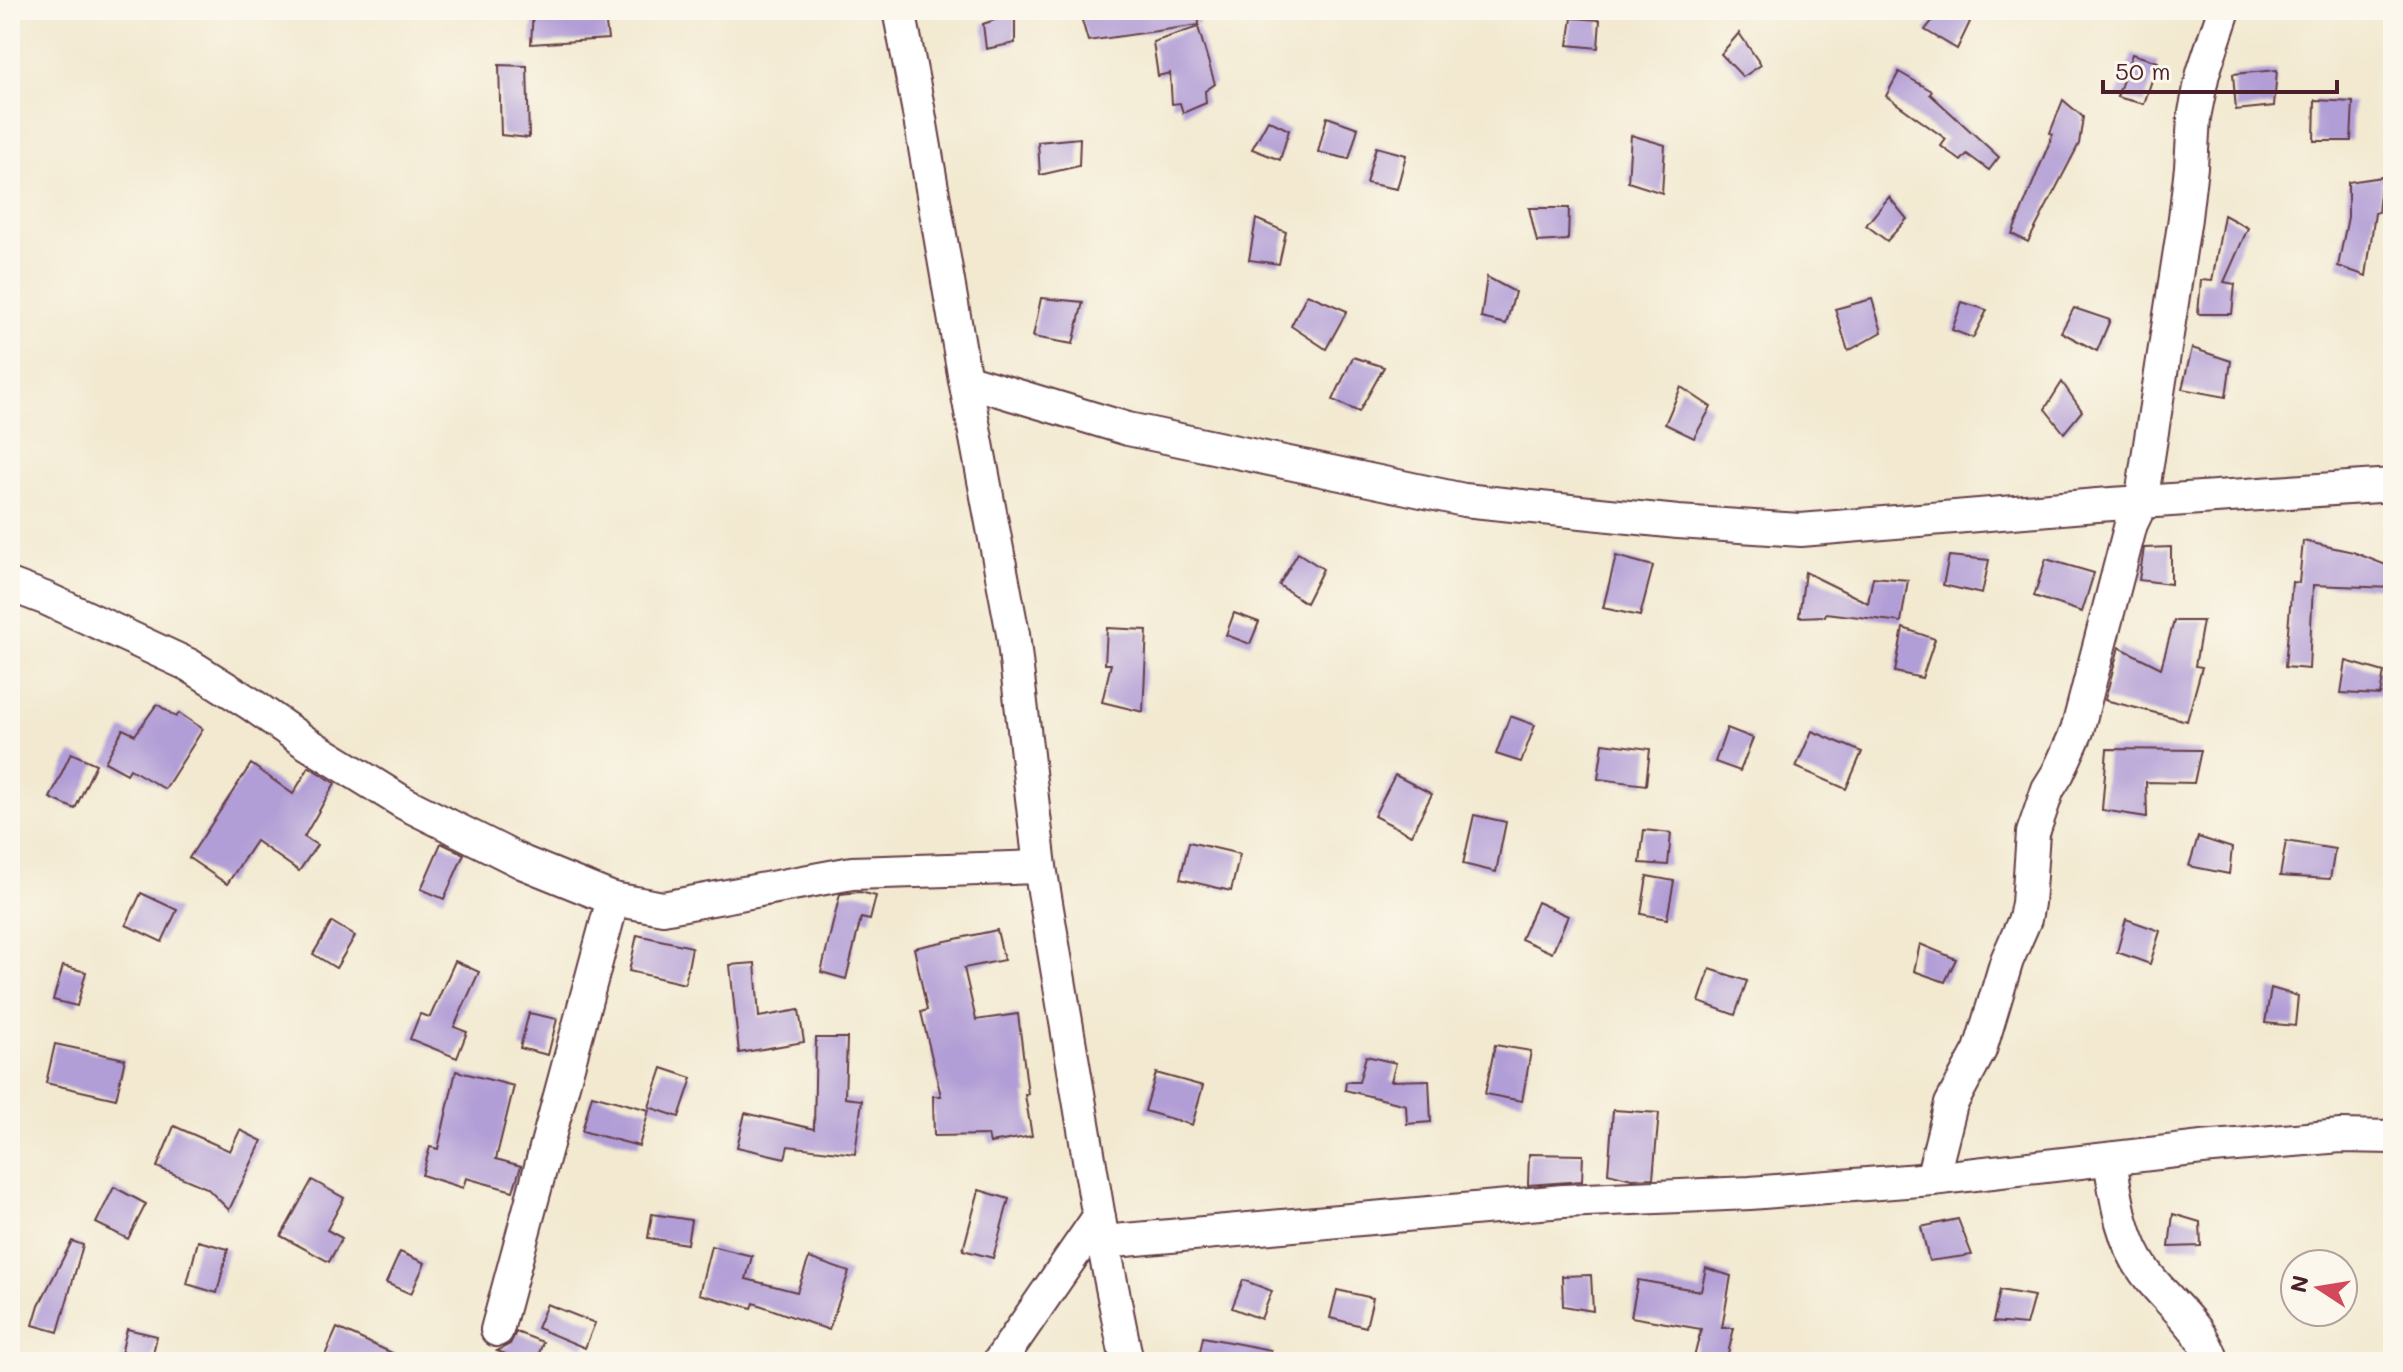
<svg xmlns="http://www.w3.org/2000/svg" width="2403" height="1372" font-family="Mali,sans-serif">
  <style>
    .building { fill: #b29ed6 }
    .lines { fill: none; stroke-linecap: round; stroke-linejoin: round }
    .minor-casing { stroke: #633d44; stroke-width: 36 }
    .minor { stroke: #fff; stroke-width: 32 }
  </style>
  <rect width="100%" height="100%" fill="#fbf7ec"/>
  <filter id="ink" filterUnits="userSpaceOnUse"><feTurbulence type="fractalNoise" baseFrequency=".0125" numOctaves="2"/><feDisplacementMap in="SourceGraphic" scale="16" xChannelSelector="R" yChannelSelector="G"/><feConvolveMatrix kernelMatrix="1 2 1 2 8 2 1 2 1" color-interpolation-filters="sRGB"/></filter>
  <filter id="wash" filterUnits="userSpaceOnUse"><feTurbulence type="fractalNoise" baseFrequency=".006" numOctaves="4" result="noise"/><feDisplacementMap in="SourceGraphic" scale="32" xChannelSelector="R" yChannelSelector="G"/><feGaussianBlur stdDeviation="1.8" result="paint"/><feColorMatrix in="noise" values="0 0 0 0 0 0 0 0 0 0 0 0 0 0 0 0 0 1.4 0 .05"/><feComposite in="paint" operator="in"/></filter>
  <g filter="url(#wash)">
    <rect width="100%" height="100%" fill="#f2e9d0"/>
    <g id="blocks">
      <g class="building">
        <path d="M533 10H604L608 39 531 44Z"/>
        <path d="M1079 10H1198L1199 25 1088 41Z"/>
        <path d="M1941 10H1950L1970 22 1957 49 1925 30Z"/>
        <path d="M1015 13V43L986 49 983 24Z"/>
        <path d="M1572 18 1600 20 1598 48 1568 45Z"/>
        <path d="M1198 27 1215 84 1205 91 1206 103 1183 113 1180 103 1172 104 1170 73 1158 76 1153 42Z"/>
        <path d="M1739 33 1761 65 1743 77 1721 54Z"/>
        <path d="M2132 54 2158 62 2144 104 2117 97Z"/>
        <path d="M499 65 527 66 529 138 501 135Z"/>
        <path d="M2277 70 2274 106 2236 110 2233 74Z"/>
        <path d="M1899 72 1932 91 1930 94 1999 157 1989 170 1967 154 1961 161 1941 146 1946 139 1886 96Z"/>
        <path d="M2063 100 2083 117 2079 144 2028 242 2012 234 2053 134 2050 133Z"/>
        <path d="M2315 100 2353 102 2351 141H2314Z"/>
        <path d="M1327 117 1358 128 1349 159 1318 152Z"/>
        <path d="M1268 120 1289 130 1280 160 1252 149Z"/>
        <path d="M1631 135 1665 145 1662 193 1628 182Z"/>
        <path d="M1080 138 1079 166 1040 175 1038 142Z"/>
        <path d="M1376 147 1406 155 1397 189 1366 183Z"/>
        <path d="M2382 177 2378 212 2375 213 2366 276 2338 266 2348 217V182Z"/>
        <path d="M1889 197 1907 219 1887 241 1866 225Z"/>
        <path d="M1529 208H1569L1568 240 1537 242Z"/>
        <path d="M2224 215 2248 228 2224 282 2235 284 2232 314H2198L2201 280 2212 281Z"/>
        <path d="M1256 219 1286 232 1279 264 1249 260Z"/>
        <path d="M1487 277 1515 292 1506 324 1481 318Z"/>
        <path d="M1307 294 1347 311 1326 349 1291 326Z"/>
        <path d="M1041 298 1083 302 1073 344 1033 337Z"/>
        <path d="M1872 299 1882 332 1848 351 1835 309Z"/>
        <path d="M1962 302 1987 310 1973 338 1952 330Z"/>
        <path d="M2074 308 2110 320 2097 351 2061 332Z"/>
        <path d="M2192 348 2231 361 2226 397 2182 389Z"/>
        <path d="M1353 357 1384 367 1359 412 1333 400Z"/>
        <path d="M2062 382 2082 411 2064 433 2045 409Z"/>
        <path d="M1681 387 1711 407 1694 438 1665 424Z"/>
        <path d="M2303 541 2353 552 2391 567 2393 575V588L2313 585 2309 669 2285 667 2292 582 2299 583Z"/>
        <path d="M2171 547V584L2139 580 2144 548Z"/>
        <path d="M1298 553 1323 569 1306 603 1279 585Z"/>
        <path d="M1616 556 1653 566 1640 616 1603 608Z"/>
        <path d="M1949 556 1989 560 1982 594 1943 585Z"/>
        <path d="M2046 559 2094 573 2082 612 2034 596Z"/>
        <path d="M1805 572 1868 603 1873 577 1908 580 1901 622 1826 613 1825 616 1799 617Z"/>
        <path d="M1234 613 1259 622 1250 644 1226 635Z"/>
        <path d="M2174 621H2203L2195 666 2202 667 2187 721 2105 700 2119 647 2161 668Z"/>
        <path d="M1107 628 1147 630 1143 712 1102 702 1111 664H1105Z"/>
        <path d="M1903 628 1935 639 1922 678 1895 672Z"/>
        <path d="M2346 661 2384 672 2380 695 2341 693Z"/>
        <path d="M157 704 176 717 179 713 203 729 165 789 130 769 127 774 105 762 123 729 135 735Z"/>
        <path d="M1510 716 1535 725 1521 762 1496 754Z"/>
        <path d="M1727 728 1753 738 1740 771 1715 762Z"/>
        <path d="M1812 731 1862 752 1846 789 1796 767Z"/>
        <path d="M1603 743 1650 749 1646 785 1598 779Z"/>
        <path d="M2107 749 2201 750 2194 783 2146 782 2147 817 2102 810Z"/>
        <path d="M71 753 96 764 75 809 50 798Z"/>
        <path d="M251 764 293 794 309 767 335 783 304 837 317 845 299 871 256 841 227 884 189 858Z"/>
        <path d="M1395 775 1432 794 1411 835 1374 816Z"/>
        <path d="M1474 815 1506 822 1496 872 1463 864Z"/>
        <path d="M1644 830 1671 833 1668 865 1640 863Z"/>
        <path d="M2198 837 2232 848 2229 874 2189 866Z"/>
        <path d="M2286 841 2335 849 2330 879 2280 876Z"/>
        <path d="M1189 842 1240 854 1231 891 1180 879Z"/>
        <path d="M441 843 464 854 444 899 421 889Z"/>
        <path d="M1647 876 1674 881 1667 919 1641 914Z"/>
        <path d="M860 892 876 896 870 920 861 918 846 979 821 972 840 894Z"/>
        <path d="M141 893 177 910 162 942 126 925Z"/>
        <path d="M1537 902 1568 916 1552 953 1521 939Z"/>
        <path d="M2126 919 2160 931 2150 964 2117 952Z"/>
        <path d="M332 922 355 936 336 968 313 954Z"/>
        <path d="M997 930 1004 960 964 968 976 1020 1018 1014 1028 1094 1025 1095 1032 1136 990 1143 988 1135 934 1136 933 1096H941L921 1012 927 1010 914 948Z"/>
        <path d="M637 935 692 947 685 984 629 971Z"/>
        <path d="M1920 944 1956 959 1945 982 1914 971Z"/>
        <path d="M455 961 479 972 454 1027 467 1032 457 1058 410 1039 420 1014 430 1017Z"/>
        <path d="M755 963 759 1017 799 1010 804 1042 739 1053 730 965Z"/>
        <path d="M63 966 86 972 77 1006 53 1000Z"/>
        <path d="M1710 969 1747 981 1735 1015 1699 1002Z"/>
        <path d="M2271 988 2298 996 2295 1026 2265 1023Z"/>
        <path d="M529 1013 557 1019 548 1055 520 1048Z"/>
        <path d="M816 1038H847L845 1098 862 1100 855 1154 788 1146 785 1158 737 1147 745 1113 814 1129Z"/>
        <path d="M55 1044 125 1059 116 1099 46 1083Z"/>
        <path d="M1495 1045 1531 1051 1522 1101 1485 1094Z"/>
        <path d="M1366 1056 1396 1063 1391 1081 1429 1080 1431 1122 1407 1124 1406 1105 1345 1090 1346 1082H1359Z"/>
        <path d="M662 1068 692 1078 679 1117 649 1107Z"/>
        <path d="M456 1071 514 1086 496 1159 521 1166 513 1191 466 1178 463 1188 422 1175 430 1147 438 1149Z"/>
        <path d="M1156 1073 1203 1086 1192 1125 1145 1111Z"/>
        <path d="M592 1095 649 1110 639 1146 582 1131Z"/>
        <path d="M1613 1110 1659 1113 1653 1178 1632 1179 1608 1173Z"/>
        <path d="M174 1126 230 1151 240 1130 262 1141 229 1210 207 1188 157 1167Z"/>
        <path d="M1529 1154 1583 1155 1582 1181 1528 1185Z"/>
        <path d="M312 1180 344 1198 327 1230 342 1238 329 1262 281 1236Z"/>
        <path d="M114 1187 146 1204 128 1239 96 1223Z"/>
        <path d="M979 1190 1009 1199 993 1258 963 1250Z"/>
        <path d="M652 1214 691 1220 687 1244 648 1238Z"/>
        <path d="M2173 1214 2200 1222 2201 1246 2169 1247Z"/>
        <path d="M1958 1219 1972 1255 1929 1261 1921 1227Z"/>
        <path d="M72 1241 83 1245 58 1332 33 1325 39 1305Z"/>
        <path d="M198 1241 228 1249 217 1293 187 1284Z"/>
        <path d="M711 1246 752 1256 746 1279 797 1292 809 1258 849 1272 829 1330 754 1303 752 1308 699 1294Z"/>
        <path d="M400 1252 425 1263 411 1294 386 1283Z"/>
        <path d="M1706 1268 1731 1276 1722 1328H1734L1726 1362H1693L1701 1329 1631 1317 1638 1280 1701 1291Z"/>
        <path d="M1591 1275 1593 1311 1563 1306 1562 1276Z"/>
        <path d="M1243 1280 1272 1291 1261 1319 1232 1308Z"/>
        <path d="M1337 1290 1373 1298 1366 1327 1330 1318Z"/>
        <path d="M2000 1290 2034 1296 2026 1325 1993 1322Z"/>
        <path d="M547 1304 595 1323 585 1348 537 1328Z"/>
        <path d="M337 1328 412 1362H322Z"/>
        <path d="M127 1329 157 1336 151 1362H119Z"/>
        <path d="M516 1332 543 1342 536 1362H529L497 1351 510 1344Z"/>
        <path d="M1203 1337 1271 1350 1270 1362H1198Z"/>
      </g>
    </g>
  </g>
  <g filter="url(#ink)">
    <use href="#blocks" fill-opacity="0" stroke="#633d44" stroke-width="2"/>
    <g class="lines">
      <defs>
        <g id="minor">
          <path d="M899 10 918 107 965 380 1013 634 1040 867 1103 1242 1127 1362"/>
          <path d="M965 380 1128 429 1464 500 1678 522 1801 530 2097 505 2393 485"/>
          <path d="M10 585 47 599 189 665 251 704 305 742 404 803 524 863 613 899 663 908 852 873 1040 867"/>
          <path d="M2110 1159C2116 1197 2121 1240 2145 1272 2167 1302 2202 1326 2213 1362"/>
          <path d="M1932 1179 1951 1104 1980 1050 2007 960 2025 919 2028 903 2033 833 2048 789 2058 773 2077 731 2131 524 2141 503 2185 218 2191 167 2194 117 2203 73 2224 10"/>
          <path d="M1103 1242 1563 1201 1750 1193 1932 1179 2202 1148 2341 1136 2393 1137"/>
          <path d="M497 1330 613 899"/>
          <path d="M999 1362 1099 1217"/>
        </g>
      </defs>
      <use href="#minor" class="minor-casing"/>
      <use href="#minor" class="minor"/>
    </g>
  </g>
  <rect width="2403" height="1372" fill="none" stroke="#fbf7ec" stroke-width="40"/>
  <g transform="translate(2319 1288) rotate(282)"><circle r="38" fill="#fbf7ec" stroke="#b4a19f" stroke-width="2"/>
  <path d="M0-6L14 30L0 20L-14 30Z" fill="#d1495b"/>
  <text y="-12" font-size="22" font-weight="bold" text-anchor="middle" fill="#4a1f2b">N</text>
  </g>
  <path d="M2103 80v12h234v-12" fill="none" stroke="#4a1f2b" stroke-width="4"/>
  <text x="2115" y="80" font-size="24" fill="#4a1f2b" stroke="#fbf7ec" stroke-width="6" paint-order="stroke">50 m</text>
</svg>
